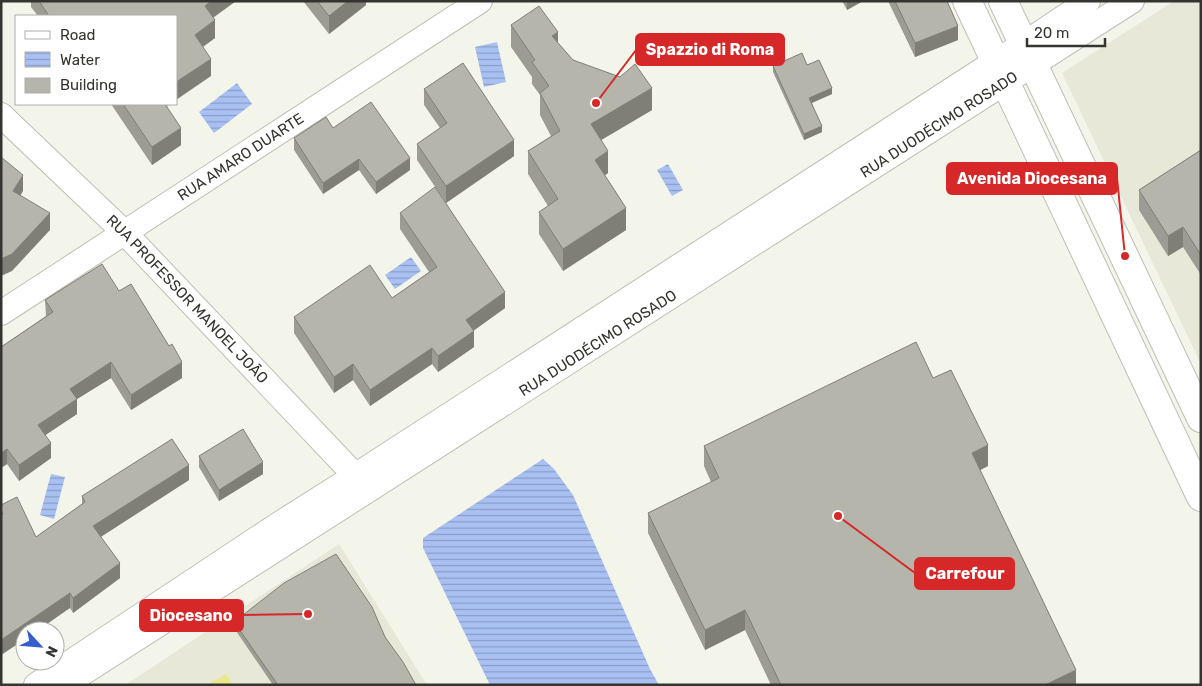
<svg xmlns="http://www.w3.org/2000/svg" width="1202" height="686" font-family="Rubik,sans-serif">
  <style>
    .built { fill: #e7e8d7 }
    .green { fill: #e9e98b }
    .water { fill: url(#water-rules) }
    .lines { fill: none; stroke-linecap: round; stroke-linejoin: round }
    .street-casing { stroke: #bebeb5; stroke-width: 26 }
    .secondary-casing { stroke: #bebeb5; stroke-width: 30 }
    .street { stroke: #fff; stroke-width: 24 }
    .secondary { stroke: #fff; stroke-width: 28 }
    .wall { fill: #9c9c94 }
    .shaded-wall { fill: #7f7f78 }
    .building { fill: #b5b5ac; stroke: #7f7f78 }
    .labels { text-anchor: middle; stroke-width: 5; stroke-linejoin: round; paint-order: stroke }
    .street-label { font-size: 15px; fill: #343430; stroke: #fff }
    .leader { fill: none; stroke: #d62828; stroke-width: 2 }
    .callout-dot { fill: #d62828; stroke: #fff; stroke-width: 2 }
    .callout { fill: #d62828; stroke: #d62828; stroke-width: 2 }
    .callout-label { font-size: 16px; text-anchor: middle; font-weight: bold; fill: #fff }
  </style>
  <defs>
    <pattern id="water-rules" width="6" height="5" patternUnits="userSpaceOnUse" patternTransform="scale(1.25)"><rect width="6" height="5" fill="#a9c0f3"/><path d="M0 2.5h6" fill="none" stroke="#8a9dc5"/></pattern>
  </defs>
  <rect width="100%" height="100%" fill="#f4f5ea"/>
  <g class="built">
    <path d="M1174 1H1201V364L1062 73Z"/>
    <path d="M339 544 427 685H125Z"/>
  </g>
  <path class="green" d="M226 674 233 685H207Z"/>
  <g class="water">
    <path d="M497 42 506 82 484 87 475 47Z"/>
    <path d="M237 83 252 104 214 133 199 112Z"/>
    <path d="M668 164 683 190 672 196 657 170Z"/>
    <path d="M411 257 421 271 395 289 385 275Z"/>
    <path d="M543 459 554 469 573 495 650 669 659 685H490L423 548V538Z"/>
    <path d="M51 474 65 477 54 519 40 515Z"/>
  </g>
  <g class="lines">
    <defs>
      <g id="street">
        <path id="s1" d="M1 115 125 233 366 487"/>
        <path id="s2" d="M1 313 480 1"/>
        <path d="M36 685 279 524 355 476 996 61 1024 44 1088 1"/>
        <path id="s3" d="M64 685 1132 1"/>
      </g>
      <g id="secondary">
        <path d="M967 1 1201 497"/>
        <path d="M1003 1 1201 418"/>
      </g>
    </defs>
    <use href="#street" class="street-casing"/>
    <use href="#secondary" class="secondary-casing"/>
    <use href="#street" class="street"/>
    <use href="#secondary" class="secondary"/>
  </g>
  <g class="wall">
    <path d="M31 1H236L213 18 215 38 203 47 211 76 176 16H38L31 7Z"/>
    <path d="M303 1H366V5L329 34Z"/>
    <path d="M842 1H863L847 10Z"/>
    <path d="M888 1H947L958 40 915 57Z"/>
    <path d="M511 25 558 43 573 60 652 110 601 140 608 173 605 175 626 230 563 271 539 234V212L548 206 528 174V151L551 136 540 115V95L532 84V77L511 47Z"/>
    <path d="M807 65 832 94 812 103 822 132 804 140 773 72V66Z"/>
    <path d="M424 89 514 156 446 203 417 160V144L440 128 424 105Z"/>
    <path d="M111 104H171L167 106 181 145 152 165Z"/>
    <path d="M333 128 410 170 376 194 359 170 323 194 294 150V138Z"/>
    <path d="M1201 150V275L1183 247 1168 256 1139 210V190Z"/>
    <path d="M400 213 505 308 473 331 474 347 438 372 432 364 370 406 353 380 334 393 294 333V317L392 298 429 272 400 229Z"/>
    <path d="M119 291 182 378 131 410 111 378 77 399V414L45 435 51 458 19 481 7 464 1 468V347L46 316 45 300Z"/>
    <path d="M933 378 988 466 980 470 1076 685H771L745 630 705 650 648 533V513L711 482 704 466V446Z"/>
    <path d="M199 456 263 474 219 501 199 467Z"/>
    <path d="M189 480 100 537 120 578 73 613 70 608 25 631V639L1 655V505L36 537 82 504V496Z"/>
    <path d="M234 622 385 637 416 685H273L234 628Z"/>
  </g>
  <g class="shaded-wall">
    <path d="M211 1H236L205 23V6Z"/>
    <path d="M348 1H366V5L329 34V16Z"/>
    <path d="M847 1H863L847 10Z"/>
    <path d="M215 20V38L195 52V35Z"/>
    <path d="M958 26V40L915 57V43Z"/>
    <path d="M558 32V54L552 36Z"/>
    <path d="M211 59V76L176 100V82Z"/>
    <path d="M652 88V110L591 146V124Z"/>
    <path d="M832 88V94L809 104V98Z"/>
    <path d="M822 126V132L804 140V134Z"/>
    <path d="M181 128V145L152 165V147Z"/>
    <path d="M514 140V156L446 203V186Z"/>
    <path d="M608 151V173L595 182V160Z"/>
    <path d="M410 158V170L376 194V182Z"/>
    <path d="M359 159V170L323 194V183Z"/>
    <path d="M23 175V191L13 208V191Z"/>
    <path d="M626 208V230L563 271V249Z"/>
    <path d="M50 213V230L12 271 1 276V259Z"/>
    <path d="M1183 227V247L1168 256V236Z"/>
    <path d="M505 292V308L466 336V320Z"/>
    <path d="M474 331V347L438 372V356Z"/>
    <path d="M432 348V364L370 406V390Z"/>
    <path d="M111 362V378L77 399V414L38 440V425L70 389Z"/>
    <path d="M182 362V378L131 410V395Z"/>
    <path d="M353 364V380L334 393V377Z"/>
    <path d="M51 443V458L19 481V465Z"/>
    <path d="M988 445V466L972 474V453Z"/>
    <path d="M7 449V464L1 468V453Z"/>
    <path d="M263 462V474L219 501V490Z"/>
    <path d="M189 465V480L93 542V526Z"/>
    <path d="M120 563V578L73 613V598Z"/>
    <path d="M70 593V608L37 631H25V639L1 655V640Z"/>
    <path d="M745 610V630L705 650V630Z"/>
    <path d="M1076 670V685H1045Z"/>
  </g>
  <g class="building">
    <path d="M39 1H211L205 6 215 20 195 35 211 59 176 82V16H49Z"/>
    <path d="M317 1H348L329 16Z"/>
    <path d="M895 1H947L958 26 915 43Z"/>
    <path d="M539 6 558 32 552 36 573 60 620 77 635 64 652 88 591 124 608 151 595 160 626 208 563 249 539 212 558 199 528 151 560 131 540 93 549 86 532 62 535 60 511 25Z"/>
    <path d="M802 53 807 65 819 60 832 88 809 98 822 126 804 134 773 66Z"/>
    <path d="M463 63 514 140 446 186 417 144 447 123 424 89Z"/>
    <path d="M371 102 410 158 376 182 359 159 323 183 294 138 326 117 333 128Z"/>
    <path d="M123 104H165L181 128 152 147Z"/>
    <path d="M1201 150V255L1183 227 1168 236 1139 190Z"/>
    <path d="M1 157 23 175 13 191 50 213 12 254 1 259Z"/>
    <path d="M435 187 505 292 466 320 474 331 438 356 432 348 370 390 353 364 334 377 294 317 370 265 392 298 437 267 400 213Z"/>
    <path d="M102 264 119 291 131 284 169 346 172 344 182 362 131 395 111 362 70 389 77 399 38 425 51 443 19 465 7 449 1 453V347L53 312 45 300Z"/>
    <path d="M916 342 933 378 951 370 988 445 972 453 1076 670 1045 685H781L745 610 705 630 648 513 719 478 704 446Z"/>
    <path d="M243 429 263 462 219 490 199 456Z"/>
    <path d="M172 439 189 465 93 526 120 563 73 598 70 593 1 640V515L3 514 1 511V505L17 497 36 537 85 502 82 496Z"/>
    <path d="M336 554 372 607 385 637 403 662 416 685H278L234 622 284 583Z"/>
  </g>
  <g class="labels">
    <g class="street-label">
      <text dy="5" stroke="none"><textPath href="#s3" startOffset="1039">RUA DUODÉCIMO ROSADO</textPath></text>
      <text dy="5" stroke="none"><textPath href="#s2" startOffset="286">RUA AMARO DUARTE</textPath></text>
      <text dy="5" stroke="none"><textPath href="#s1" startOffset="262">RUA PROFESSOR MANOEL JOÃO</textPath></text>
      <text dy="5" stroke="none"><textPath href="#s3" startOffset="634">RUA DUODÉCIMO ROSADO</textPath></text>
    </g>
  </g>
  <path class="leader" d="M596 103L636 50M1125 256L1117 178M838 516L915 573M308 614L243 615"/>
  <g class="callout-dot">
    <circle cx="596" cy="103" r="5"/>
    <circle cx="1125" cy="256" r="5"/>
    <circle cx="838" cy="516" r="5"/>
    <circle cx="308" cy="614" r="5"/>
  </g>
  <g class="callout">
    <rect x="636" y="34" width="148" height="31" rx="5"/>
    <rect x="947" y="163" width="170" height="31" rx="5"/>
    <rect x="915" y="558" width="99" height="31" rx="5"/>
    <rect x="140" y="600" width="103" height="31" rx="5"/>
  </g>
  <g class="callout-label">
    <text x="710" y="55">Spazzio di Roma</text>
    <text x="1032" y="184">Avenida Diocesana</text>
    <text x="965" y="579">Carrefour</text>
    <text x="191" y="621">Diocesano</text>
  </g>
  <rect width="1202" height="686" fill="none" stroke="#343430" stroke-width="5"/>
  <rect x="15" y="15" width="162" height="90" fill="#ffffff" stroke="#aeaeac"/>
  <rect x="25" y="31" width="25" height="8" fill="#ffffff" stroke="#aeaeac"/>
  <text x="60" y="40" font-size="15" fill="#343430">Road</text>
  <rect x="25" y="52" width="25" height="15" fill="url(#water-rules)" stroke="#aeaeac"/>
  <text x="60" y="65" font-size="15" fill="#343430">Water</text>
  <rect x="25" y="78" width="25" height="15" fill="#b5b5ac" stroke="#aeaeac"/>
  <text x="60" y="90" font-size="15" fill="#343430">Building</text>
  <g transform="translate(40 646) rotate(116)"><circle r="24" fill="#ffffff" stroke="#aeaeac"/>
  <path d="M0-4L9 19L0 12L-9 19Z" fill="#355ece"/>
  <text y="-8" font-size="14" font-weight="bold" text-anchor="middle" fill="#343430">N</text>
  </g>
  <path d="M1027 38v8h78v-8" fill="none" stroke="#343430" stroke-width="2.5"/>
  <text x="1034" y="38" font-size="15" fill="#343430" stroke="#ffffff" stroke-width="4" paint-order="stroke">20 m</text>
</svg>
